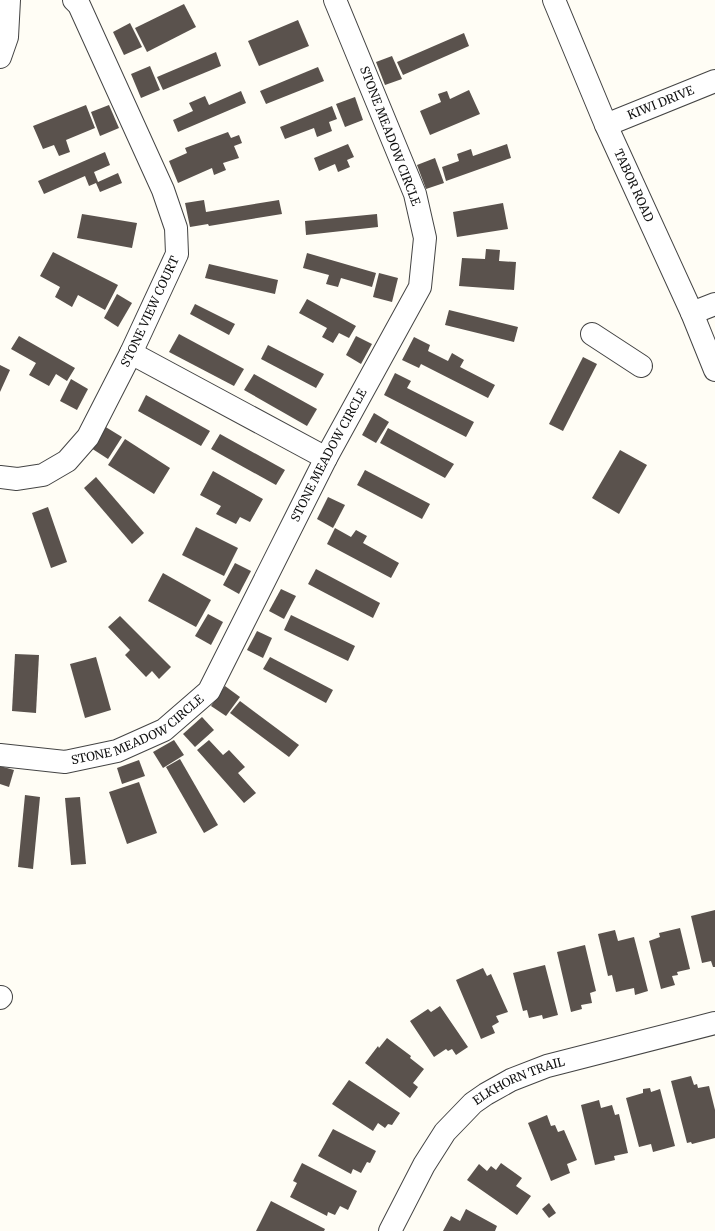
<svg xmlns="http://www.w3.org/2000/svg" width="715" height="1231" font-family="Merriweather,serif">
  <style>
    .building { fill: #5a524d }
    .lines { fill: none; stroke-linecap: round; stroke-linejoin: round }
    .minor-casing { stroke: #444; stroke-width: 24 }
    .minor { stroke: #fff; stroke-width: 22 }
    .labels { text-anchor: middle; stroke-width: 4; stroke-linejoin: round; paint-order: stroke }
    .street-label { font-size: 12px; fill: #111; stroke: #fff }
  </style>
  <rect width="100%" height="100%" fill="#fffdf5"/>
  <g class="building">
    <path d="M184 4 196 27 147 52 135 28Z"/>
    <path d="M298 20 309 46 259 66 248 41Z"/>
    <path d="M130 23 142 47 124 55 113 32Z"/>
    <path d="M464 33 469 46 403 75 397 62Z"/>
    <path d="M216 52 221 66 163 90 157 77Z"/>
    <path d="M392 56 402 79 385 85 376 62Z"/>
    <path d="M150 66 160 90 141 98 131 74Z"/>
    <path d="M318 67 324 81 266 104 260 91Z"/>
    <path d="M469 90 480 114 430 135 420 111 441 102 438 94 447 91 450 99Z"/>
    <path d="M241 91 246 103 178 132 173 120 193 111 189 103 205 96 209 105Z"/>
    <path d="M355 97 363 120 345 127 336 104Z"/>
    <path d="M86 105 95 128 66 140 70 152 59 156 54 145 43 149 33 126Z"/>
    <path d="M109 105 119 128 100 136 91 112Z"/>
    <path d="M332 106 337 119 329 122 332 131 317 137 314 128 285 139 280 127Z"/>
    <path d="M228 132 231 138 239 135 242 143 234 146 239 158 223 163 226 170 214 175 212 168 178 183 169 161 187 153 185 148Z"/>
    <path d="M348 144 354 157 347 160 350 167 338 172 335 164 319 171 314 158Z"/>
    <path d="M507 144 511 158 446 181 442 167 459 161 457 154 471 149 473 156Z"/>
    <path d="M105 152 110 165 94 172 98 182 118 173 122 183 100 192 96 183 89 186 85 176 44 194 38 181Z"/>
    <path d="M435 158 444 183 426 189 417 165Z"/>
    <path d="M204 200 206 212 279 200 282 214 209 226 208 224 190 227 185 203Z"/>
    <path d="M503 203 508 229 457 237 453 212Z"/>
    <path d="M82 214 137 223 132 248 77 238Z"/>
    <path d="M377 214 378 227 306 235 305 221Z"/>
    <path d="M486 249 500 250 499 261 516 262 514 290 459 286 462 258 485 259Z"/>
    <path d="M53 252 118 285 105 310 78 295 72 307 55 297 60 287 40 276Z"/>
    <path d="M307 253 376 273 372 287 341 278 338 287 326 284 329 275 303 268Z"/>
    <path d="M209 264 278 280 275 294 205 278Z"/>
    <path d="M379 273 398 278 392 302 373 297Z"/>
    <path d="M117 294 132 303 118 327 104 318Z"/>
    <path d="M307 299 356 326 349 338 339 333 333 343 322 337 327 328 299 313Z"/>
    <path d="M195 304 235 324 229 335 190 314Z"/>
    <path d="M449 310 518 327 514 342 445 325Z"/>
    <path d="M179 334 244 369 234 386 169 352Z"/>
    <path d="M19 336 75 368 67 381 56 374 49 386 29 375 36 363 11 349Z"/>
    <path d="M356 336 372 344 361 364 346 355Z"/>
    <path d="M414 337 430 345 428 351 448 361 452 353 464 360 460 367 495 385 488 398 421 364 419 368 402 360Z"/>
    <path d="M268 345 324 374 316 388 261 359Z"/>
    <path d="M583 357 597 364 563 431 549 424Z"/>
    <path d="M0 365 10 370 0 392Z"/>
    <path d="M395 373 411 381 407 388 474 422 466 437 384 395Z"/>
    <path d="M254 374 317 409 307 426 244 390Z"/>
    <path d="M71 379 88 389 77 410 60 401Z"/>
    <path d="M146 395 210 431 201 446 138 411Z"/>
    <path d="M374 413 389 422 376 443 362 435Z"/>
    <path d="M104 426 122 437 108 459 91 448Z"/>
    <path d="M388 428 454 464 445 478 380 443Z"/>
    <path d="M220 434 285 470 276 485 211 449Z"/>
    <path d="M125 439 170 468 154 494 108 465Z"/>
    <path d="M620 450 647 465 619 514 592 498Z"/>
    <path d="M365 470 430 504 422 519 357 485Z"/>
    <path d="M213 471 263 499 250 522 240 517 236 524 216 514 221 506 200 495Z"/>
    <path d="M96 477 144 533 132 544 84 488Z"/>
    <path d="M328 497 345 505 333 528 317 519Z"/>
    <path d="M48 507 67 562 51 568 32 513Z"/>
    <path d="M196 527 238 548 224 576 182 555Z"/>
    <path d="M335 528 351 537 356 530 367 536 363 543 399 563 391 578 327 544Z"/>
    <path d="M235 563 251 571 239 594 223 585Z"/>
    <path d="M316 569 380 603 373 618 308 584Z"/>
    <path d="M163 573 211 600 196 627 148 601Z"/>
    <path d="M281 589 296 596 284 619 269 611Z"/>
    <path d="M208 614 223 622 211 645 195 636Z"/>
    <path d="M291 615 355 646 348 661 284 630Z"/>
    <path d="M120 616 171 667 159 679 152 671 146 677 125 655 130 650 108 627Z"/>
    <path d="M257 631 272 638 263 658 247 650Z"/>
    <path d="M15 654 39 655 36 713 12 711Z"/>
    <path d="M96 657 111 710 85 718 70 664Z"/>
    <path d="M270 657 333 690 326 703 263 669Z"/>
    <path d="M225 686 240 697 226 716 211 706Z"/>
    <path d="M240 701 299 745 289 757 230 713Z"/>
    <path d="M202 717 214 730 195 747 183 734Z"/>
    <path d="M174 740 184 755 163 768 153 752Z"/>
    <path d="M209 740 223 755 229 750 245 767 238 773 256 793 244 803 197 750Z"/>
    <path d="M180 759 218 825 204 833 166 767Z"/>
    <path d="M139 760 145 776 122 784 117 768Z"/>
    <path d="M0 766 14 770 9 787 0 784Z"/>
    <path d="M139 782 157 833 127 844 109 792Z"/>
    <path d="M25 795 40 797 33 869 18 867Z"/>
    <path d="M80 797 86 864 71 865 65 798Z"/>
    <path d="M715 910V967H713L711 961 702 963 691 916Z"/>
    <path d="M680 928 690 969 677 972 678 975 672 976 675 985 661 989 649 941 660 937 659 933Z"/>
    <path d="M615 930 618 941 634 937 648 991 635 995 634 988 616 992 612 975 608 976 598 934Z"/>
    <path d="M585 945 596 991 590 993 592 1003 581 1005 582 1009 571 1012 557 952Z"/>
    <path d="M545 965 558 1015 543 1019 542 1015 529 1018 527 1010 523 1011 513 973Z"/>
    <path d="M483 968 487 976 491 974 508 1012 496 1016 499 1022 492 1026 495 1033 481 1039 456 980Z"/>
    <path d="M440 1006 468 1047 456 1055 452 1049 448 1051 446 1049 434 1057 410 1021 428 1009 431 1012Z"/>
    <path d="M387 1038 411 1056 410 1058 424 1069 413 1083 418 1087 410 1098 365 1063 378 1046 379 1048Z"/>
    <path d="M691 1076 694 1085 697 1084 698 1088 709 1086 715 1110V1138L692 1144 691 1142 687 1143 671 1081Z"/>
    <path d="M349 1080 400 1113 392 1125 388 1124 385 1128 378 1123 373 1131 332 1104Z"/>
    <path d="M650 1088 651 1092 660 1089 675 1146 653 1152 651 1144 639 1147 626 1098 643 1093V1089Z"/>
    <path d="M599 1100 601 1108 612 1105 615 1115 619 1114 628 1153 614 1156 615 1160 595 1165 581 1105Z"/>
    <path d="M547 1115 551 1126 555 1125 558 1132 564 1130 577 1160 567 1164 570 1173 551 1181 528 1123Z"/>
    <path d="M333 1129 376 1151 370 1163 367 1162 361 1173 353 1169 351 1174 318 1156Z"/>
    <path d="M302 1163 357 1191 348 1210 340 1206 335 1215 328 1212 327 1216 290 1197 297 1183 293 1181Z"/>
    <path d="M501 1163 522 1178 516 1186 531 1196 517 1215 467 1180 479 1164 487 1171 491 1166 496 1170Z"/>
    <path d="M271 1201 325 1229 324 1231H256Z"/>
    <path d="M549 1203 556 1213 549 1218 542 1209Z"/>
    <path d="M466 1209 497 1226 495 1231H443L451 1216 460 1221Z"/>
  </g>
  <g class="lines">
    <defs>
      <g id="minor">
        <path id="s1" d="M554 0 606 125 692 313 715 370"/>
        <path d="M0 57 7 37 9 0"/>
        <path id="s2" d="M606 125 715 81"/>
        <path d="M692 313 715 304"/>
        <path d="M592 334 641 366"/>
        <path d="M131 353 326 458"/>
        <path id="s3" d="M0 477 17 479 43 475 67 461 88 437 131 353 177 254 176 228 163 190 79 5 74 0"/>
        <path id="s4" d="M0 755 65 762 117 751 164 730 209 691 326 458 420 287 425 238 415 194 335 0"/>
        <path d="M0 998 1 997"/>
        <path id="s5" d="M390 1231 424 1165 445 1132 473 1103 486 1094 511 1080 547 1066 715 1023"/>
      </g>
    </defs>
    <use href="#minor" class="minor-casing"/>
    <use href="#minor" class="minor"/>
  </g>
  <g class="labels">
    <g class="street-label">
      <text dy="4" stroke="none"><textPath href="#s2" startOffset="59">KIWI DRIVE</textPath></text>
      <text transform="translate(390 136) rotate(69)" y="4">STONE MEADOW CIRCLE</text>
      <text dy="4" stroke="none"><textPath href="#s1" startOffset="202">TABOR ROAD</textPath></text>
      <text dy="4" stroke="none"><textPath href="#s3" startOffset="243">STONE VIEW COURT</textPath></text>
      <text dy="4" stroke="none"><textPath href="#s4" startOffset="494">STONE MEADOW CIRCLE</textPath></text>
      <text dy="4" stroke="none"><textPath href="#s4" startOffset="146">STONE MEADOW CIRCLE</textPath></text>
      <text dy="4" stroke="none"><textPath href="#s5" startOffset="205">ELKHORN TRAIL</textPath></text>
    </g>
  </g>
</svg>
